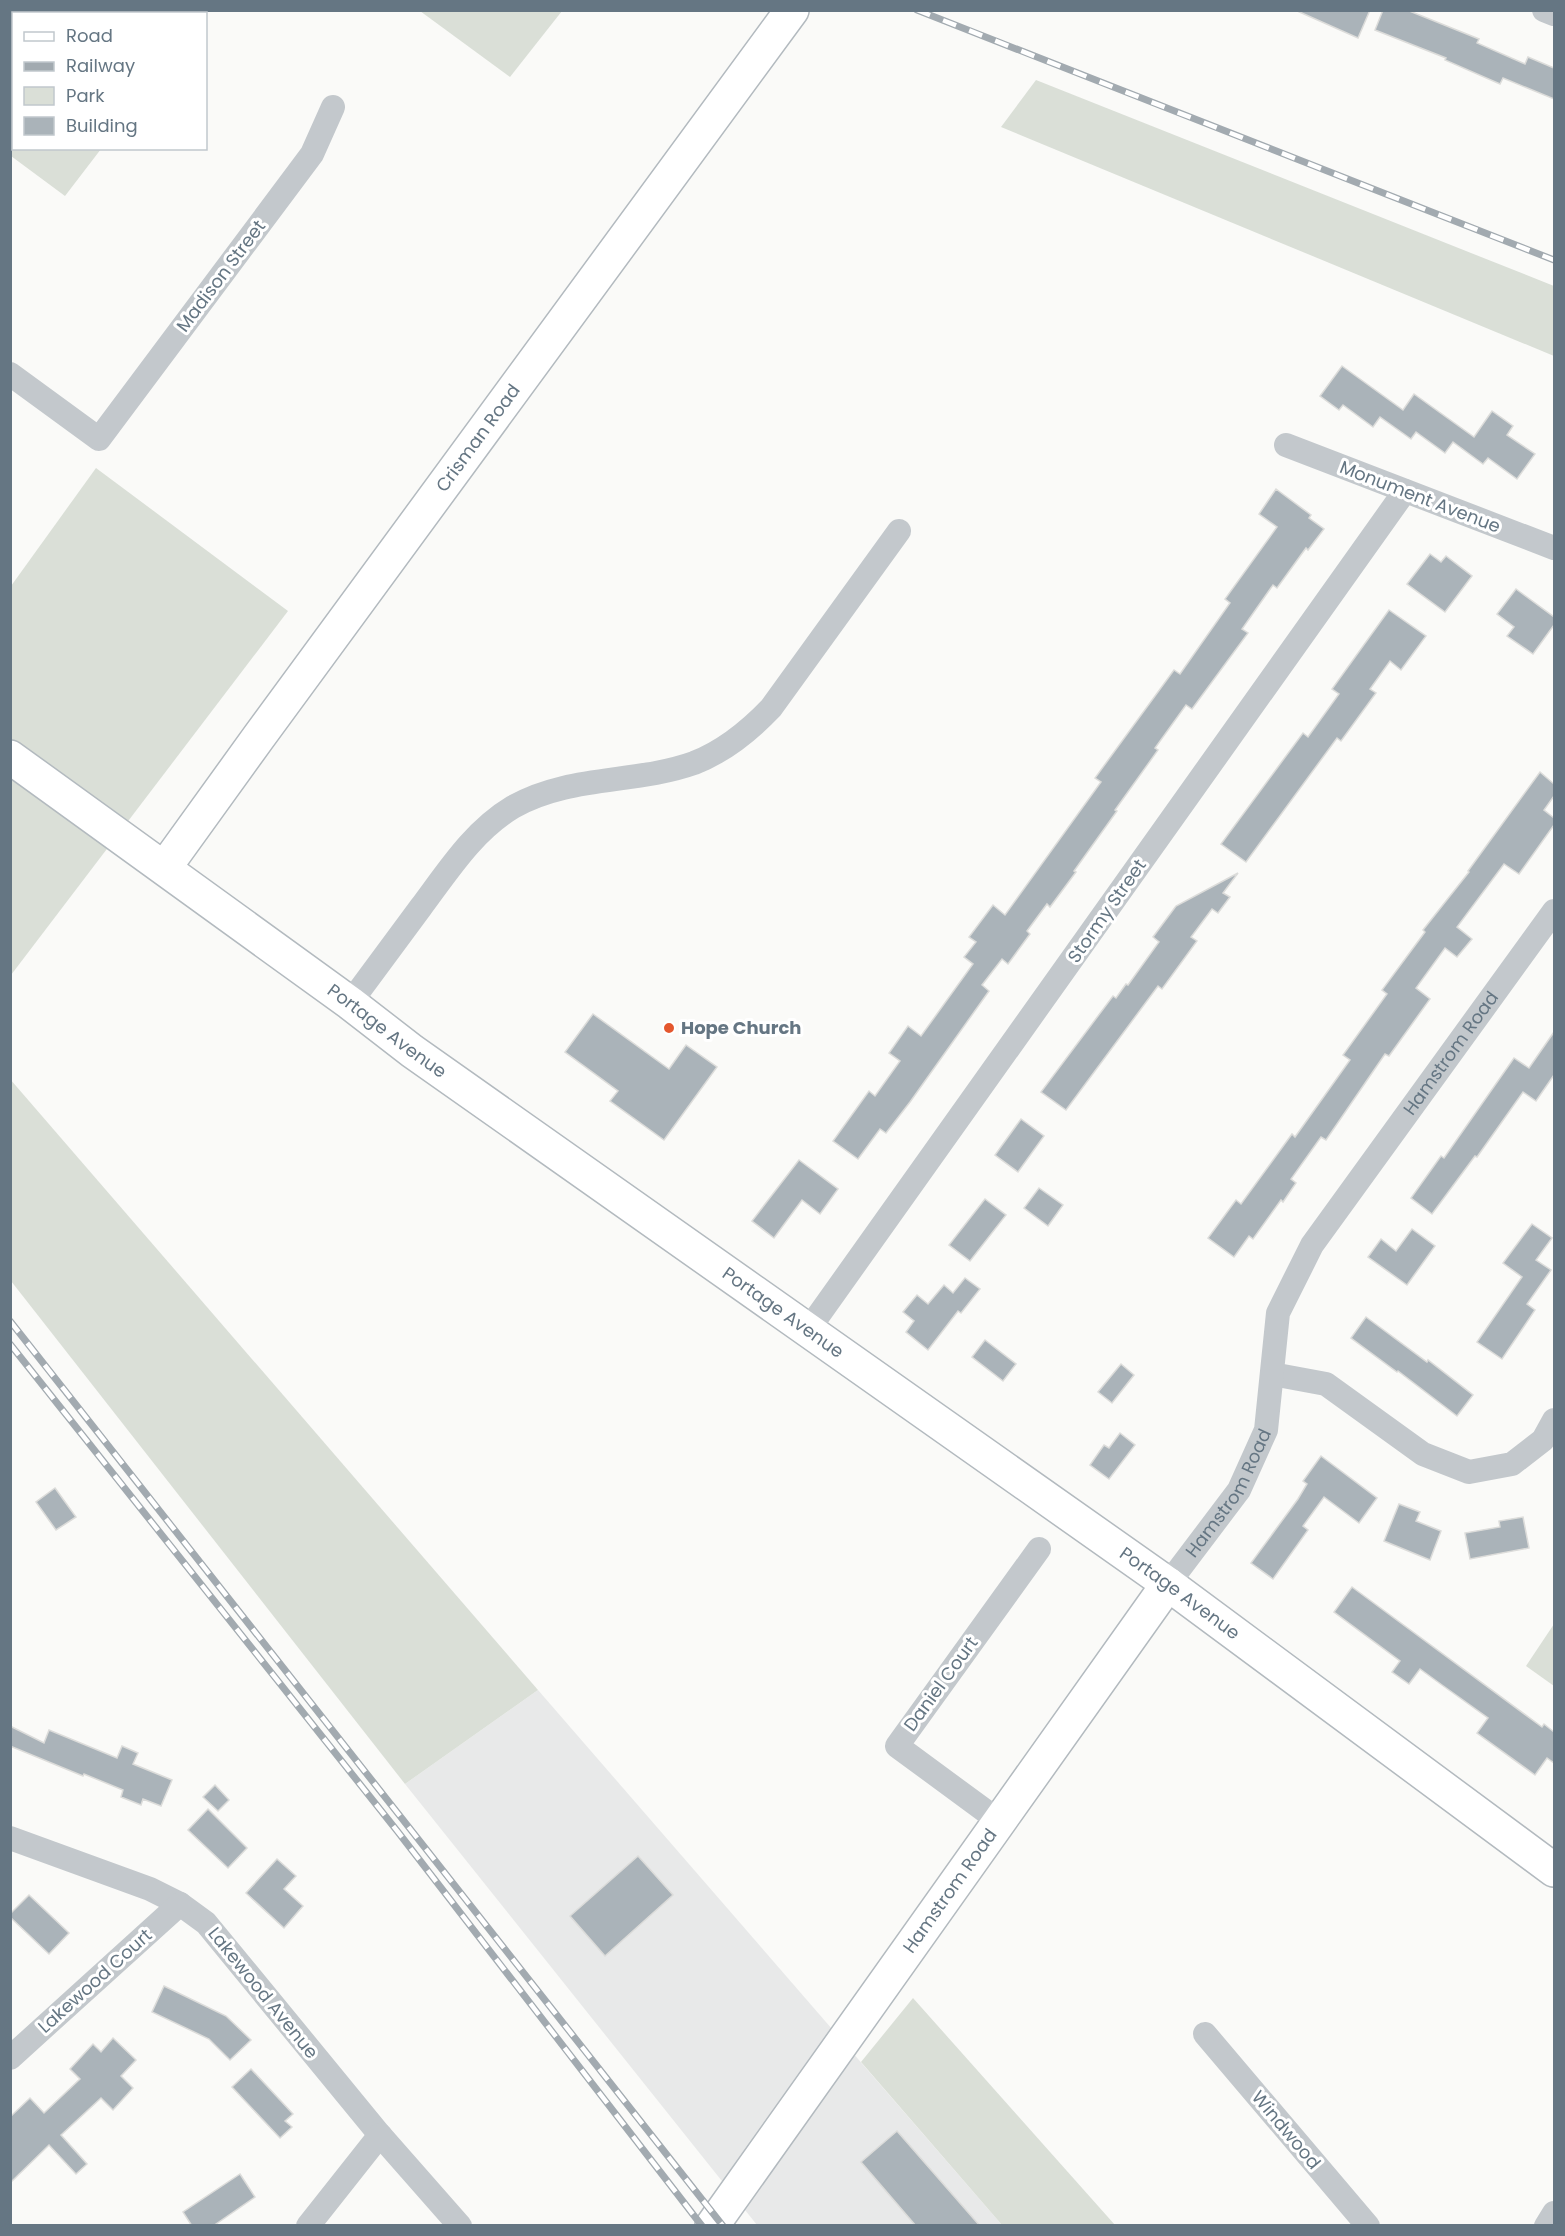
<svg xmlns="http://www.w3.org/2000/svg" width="1565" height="2236" font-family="Poppins,sans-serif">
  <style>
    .built { fill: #e8e9e9 }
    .green { fill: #dadfd7 }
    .building { fill: #aab3b9; stroke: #dcdcda; stroke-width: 1.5 }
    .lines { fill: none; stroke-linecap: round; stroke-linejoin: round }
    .secondary-casing { stroke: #b3babf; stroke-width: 36 }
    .street { stroke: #c3c8cc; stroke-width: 24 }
    .secondary { stroke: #fff; stroke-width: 33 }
    .rail-casing { stroke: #a2aab0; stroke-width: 7 }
    .rail { stroke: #fff; stroke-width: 4.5; stroke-dasharray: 14; stroke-linecap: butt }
    .poi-dot { fill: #e4572e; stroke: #fff; stroke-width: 2 }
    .labels { text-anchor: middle; stroke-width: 6; stroke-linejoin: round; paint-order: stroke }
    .street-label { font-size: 18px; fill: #657683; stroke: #fff }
    .poi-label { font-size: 18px; font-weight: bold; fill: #657683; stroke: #fff; text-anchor: start }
  </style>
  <rect width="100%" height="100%" fill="#fafaf8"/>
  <path class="built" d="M538 1690 1002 2225H757L405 1784Z"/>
  <g class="green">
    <path d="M11 10H206V11L204 14H14V148L101 149 65 196 11 156Z"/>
    <path d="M420 11H562L510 77Z"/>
    <path d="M1036 80 1554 286V356L1001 127Z"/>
    <path d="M96 468 288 611 11 975V586Z"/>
    <path d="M10 1079 538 1690 405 1784 11 1281Z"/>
    <path d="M1554 1624V1686L1526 1666Z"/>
    <path d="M913 1998 1115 2225H1002L861 2062Z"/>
  </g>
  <g class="building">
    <path d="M1295 10H1370L1358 38Z"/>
    <path d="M1383 10H1407L1479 39 1477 43 1525 64 1528 57 1554 68V99L1503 78 1500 84 1445 60 1446 58 1375 30Z"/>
    <path d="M1342 366 1403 410 1414 394 1474 437 1492 411 1513 426 1507 435 1535 454 1517 479 1488 458 1483 464 1453 442 1445 453 1416 432 1411 439 1380 417 1373 427 1343 405 1339 410 1320 396Z"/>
    <path d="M1276 489 1311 515 1309 518 1324 529 1308 550 1306 548 1277 588 1273 585 1242 629 1248 633 1192 709 1186 705 1155 748 1158 750 1115 810 1117 811 1074 871 1076 872 1050 907 1047 904 1027 931 1030 934 1008 964 1002 959 982 985 989 991 910 1102 886 1133 880 1129 858 1159 833 1141 869 1091 875 1096 900 1061 889 1053 908 1026 921 1036 973 964 964 957 976 942 969 937 993 905 1005 915 1101 782 1095 778 1174 670 1180 674 1230 603 1225 599 1277 527 1259 514Z"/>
    <path d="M1430 554 1441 562 1446 556 1472 576 1445 612 1407 584Z"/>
    <path d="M1516 589 1554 617V625L1533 654 1507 636 1514 627 1497 614Z"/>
    <path d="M1389 610 1426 636 1401 670 1390 661 1370 689 1376 693 1341 741 1337 738 1246 862 1221 844 1303 733 1308 737 1339 694 1332 689Z"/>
    <path d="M1540 772 1554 784V796L1544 810 1554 818V825L1519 874 1504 864 1457 927 1472 939 1457 957 1445 948 1416 988 1430 999 1389 1056 1385 1054 1326 1140 1321 1137 1291 1179 1296 1183 1283 1202 1281 1200 1253 1239 1249 1236 1234 1257 1208 1238 1236 1200 1241 1204 1292 1134 1295 1137 1350 1060 1343 1055 1387 994 1382 990 1425 932 1423 930 1469 872 1468 871Z"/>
    <path d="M1238 873 1223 893 1230 897 1218 913 1212 909 1191 937 1197 941 1162 989 1158 986 1066 1110 1041 1092 1113 996 1116 998 1126 984 1128 985 1159 942 1153 937 1176 906Z"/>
    <path d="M593 1014 669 1069 686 1045 717 1067 664 1140 610 1101 618 1091 565 1052Z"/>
    <path d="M1554 1032V1075L1536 1101 1523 1092 1477 1157 1475 1156 1432 1214 1411 1198 1441 1156 1444 1158 1514 1058 1529 1068Z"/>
    <path d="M1021 1119 1044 1136 1018 1172 995 1155Z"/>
    <path d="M799 1160 838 1189 820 1214 802 1200 774 1238 752 1221Z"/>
    <path d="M1039 1188 1063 1205 1048 1226 1024 1208Z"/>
    <path d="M985 1199 1006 1215 970 1261 949 1245Z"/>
    <path d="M1532 1224 1552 1238 1536 1260 1551 1270 1527 1304 1535 1310 1502 1359 1477 1342 1522 1277 1503 1263Z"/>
    <path d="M1412 1229 1435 1246 1407 1285 1368 1257 1381 1239 1396 1251Z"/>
    <path d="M965 1278 980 1289 961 1313 958 1311 928 1350 906 1332 914 1321 903 1312 917 1295 928 1304 944 1285 953 1293Z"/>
    <path d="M1366 1317 1427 1362 1428 1360 1473 1395 1457 1416 1398 1371 1397 1372 1351 1338Z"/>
    <path d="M985 1340 1016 1364 1003 1381 972 1357Z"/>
    <path d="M1121 1364 1134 1375 1112 1403 1098 1392Z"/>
    <path d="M1120 1433 1135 1445 1109 1479 1090 1465 1104 1445 1109 1448Z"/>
    <path d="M1321 1456 1377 1498 1359 1523 1324 1497 1303 1526 1308 1530 1273 1579 1251 1563 1298 1499 1307 1484 1303 1481Z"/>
    <path d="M55 1488 76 1517 56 1530 36 1502Z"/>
    <path d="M1399 1504 1420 1512 1416 1521 1441 1531 1430 1560 1384 1541Z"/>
    <path d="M1523 1517 1529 1548 1470 1559 1465 1533 1500 1527 1499 1521Z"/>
    <path d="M1352 1587 1542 1727 1544 1724 1554 1732V1763L1547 1758 1535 1775 1477 1733 1488 1718 1442 1685 1420 1669 1409 1684 1392 1672 1400 1661 1334 1612Z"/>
    <path d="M10 1726 44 1743 49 1730 117 1758 122 1746 138 1753 133 1764 172 1780 161 1806 143 1799 141 1805 121 1797 123 1790 84 1774 83 1776 10 1746Z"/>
    <path d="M215 1785 229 1800 218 1811 203 1797Z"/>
    <path d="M208 1809 247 1848 228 1868 188 1830Z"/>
    <path d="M638 1856 673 1895 605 1956 570 1916Z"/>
    <path d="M277 1859 296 1876 284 1889 303 1906 284 1928 246 1893Z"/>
    <path d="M29 1895 69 1933 49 1954 10 1917V1914Z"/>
    <path d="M164 1986 226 2016 251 2040 230 2060 209 2039 152 2012Z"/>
    <path d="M113 2038 136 2060 121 2076 133 2088 113 2110 101 2098 61 2135 87 2164 76 2174 49 2145 10 2183V2117L30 2098 44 2113 80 2079 70 2069 93 2044 101 2052Z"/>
    <path d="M251 2069 293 2114 285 2121 292 2127 280 2138 232 2087Z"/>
    <path d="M897 2131 980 2226H916L861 2162Z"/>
    <path d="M240 2174 255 2197 213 2226H192L183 2212Z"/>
  </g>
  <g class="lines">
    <defs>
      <g id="secondary">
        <path id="s2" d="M10 757 350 1003 412 1051 1168 1584 1554 1870"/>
        <path id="s3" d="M165 867 258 738 792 10"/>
        <path id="s4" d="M712 2226 1168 1584"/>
      </g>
    </defs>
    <use href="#secondary" class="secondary-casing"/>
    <g class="street">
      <path d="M1544 10 1554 14"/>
      <path d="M10 374 99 439 312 154 333 107"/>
      <path d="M1286 445 1554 548"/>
      <path d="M350 1003C374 971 397 939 421 907 448 871 473 831 513 807 569 775 635 784 694 763 725 751 749 731 771 708L899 531"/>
      <path d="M808 1330 1405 491"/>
      <path d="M1272 1374 1326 1384 1423 1454 1469 1472 1512 1464 1543 1440 1554 1420"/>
      <path id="s1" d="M1168 1584 1239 1490 1266 1430 1278 1313 1312 1245 1554 911"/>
      <path d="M999 1821 897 1746 1039 1549"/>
      <path d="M10 1838 150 1889 180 1904 206 1923 380 2135 460 2226"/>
      <path d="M1205 2034 1368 2226"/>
      <path d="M10 2058 180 1904"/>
      <path d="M308 2226 380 2135"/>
      <path d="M1546 2226 1554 2213"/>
    </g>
    <use href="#secondary" class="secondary"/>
    <defs>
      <g id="rail">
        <path d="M917 10 1554 260"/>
        <path d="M10 1321 723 2226"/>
        <path d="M10 1344 398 1832 702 2226"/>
      </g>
    </defs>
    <use href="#rail" class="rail-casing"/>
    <use href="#rail" class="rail"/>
  </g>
  <circle class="poi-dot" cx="669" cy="1028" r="6"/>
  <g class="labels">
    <g class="street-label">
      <text transform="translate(221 276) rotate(-53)" y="6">Madison Street</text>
      <text dy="6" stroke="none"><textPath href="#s3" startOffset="531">Crisman Road</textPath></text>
      <text transform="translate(1420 497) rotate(21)" y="6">Monument Avenue</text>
      <text transform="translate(1107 911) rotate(-55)" y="6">Stormy Street</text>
      <text dy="6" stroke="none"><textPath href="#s2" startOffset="466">Portage Avenue</textPath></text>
      <text dy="6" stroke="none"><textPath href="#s1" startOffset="614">Hamstrom Road</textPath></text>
      <text dy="6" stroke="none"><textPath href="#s2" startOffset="952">Portage Avenue</textPath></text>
      <text dy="6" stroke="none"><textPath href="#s1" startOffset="110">Hamstrom Road</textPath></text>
      <text dy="6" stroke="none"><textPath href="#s2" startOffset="1438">Portage Avenue</textPath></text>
      <text transform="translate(941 1684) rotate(-54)" y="6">Daniel Court</text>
      <text dy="6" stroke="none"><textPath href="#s4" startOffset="411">Hamstrom Road</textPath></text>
      <text transform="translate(95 1981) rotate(-42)" y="6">Lakewood Court</text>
      <text transform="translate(263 1993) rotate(51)" y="6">Lakewood Avenue</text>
      <text transform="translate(1286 2130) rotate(50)" y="6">Windwood</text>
    </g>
    <g class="poi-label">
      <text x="681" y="1034">Hope Church</text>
    </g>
  </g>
  <rect width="1565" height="2236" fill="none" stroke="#657683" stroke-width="24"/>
  <rect x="12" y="12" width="195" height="138" fill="#ffffff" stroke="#c1c8cd" stroke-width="1.5"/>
  <rect x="24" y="32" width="30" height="9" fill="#ffffff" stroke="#c1c8cd" stroke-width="1.5"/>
  <text x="66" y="42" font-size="18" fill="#657683">Road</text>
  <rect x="24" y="62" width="30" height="9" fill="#a2aab0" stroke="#c1c8cd" stroke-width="1.5"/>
  <text x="66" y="72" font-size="18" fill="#657683">Railway</text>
  <rect x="24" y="87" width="30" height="18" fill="#dadfd7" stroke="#c1c8cd" stroke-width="1.5"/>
  <text x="66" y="102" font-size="18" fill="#657683">Park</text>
  <rect x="24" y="117" width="30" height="18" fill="#aab3b9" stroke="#c1c8cd" stroke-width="1.5"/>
  <text x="66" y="132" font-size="18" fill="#657683">Building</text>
</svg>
